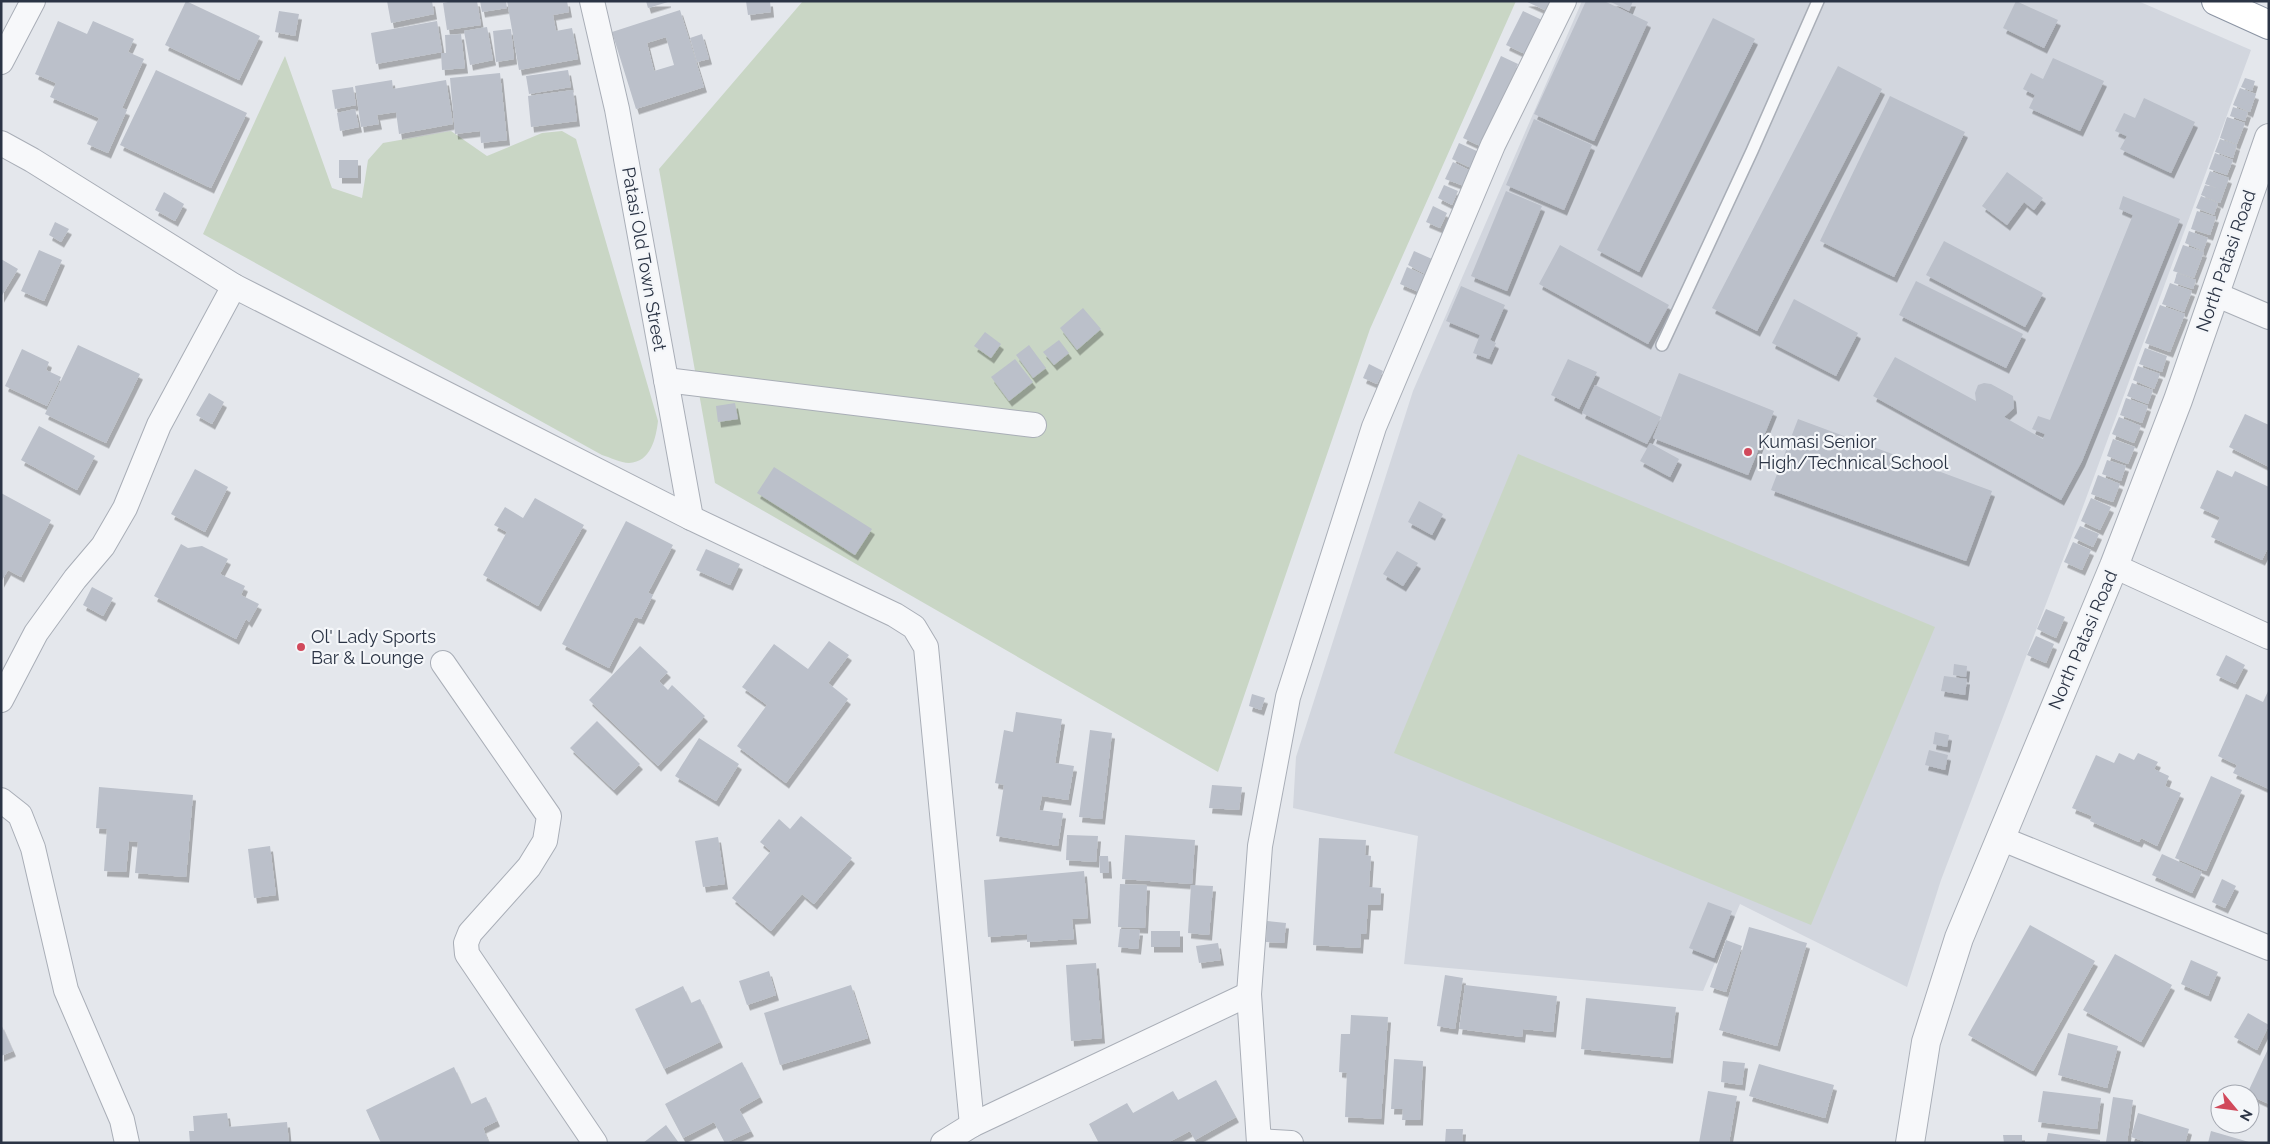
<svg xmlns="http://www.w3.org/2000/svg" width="2270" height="1144" font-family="Raleway,sans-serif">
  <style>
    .built { fill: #d2d6de }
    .green { fill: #c9d6c5 }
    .building { fill: #bbc0ca; fill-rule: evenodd; filter: url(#shadow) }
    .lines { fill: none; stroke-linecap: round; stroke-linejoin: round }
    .service-casing { stroke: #a9aeb7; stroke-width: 14 }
    .minor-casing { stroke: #a9aeb7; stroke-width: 26 }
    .tertiary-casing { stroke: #a9aeb7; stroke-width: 30 }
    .trunk-casing { stroke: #8b94a3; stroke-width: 30 }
    .service { stroke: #f7f8fa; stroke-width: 11 }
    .minor { stroke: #f7f8fa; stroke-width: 24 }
    .tertiary { stroke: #f7f8fa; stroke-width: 28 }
    .trunk { stroke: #fff; stroke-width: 28 }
    .poi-dot { fill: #d1495b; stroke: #f4f6f9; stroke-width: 2 }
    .labels { text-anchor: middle; stroke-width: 4.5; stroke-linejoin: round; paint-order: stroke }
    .street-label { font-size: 18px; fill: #2b3445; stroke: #f4f6f9 }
    .poi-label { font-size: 18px; fill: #2b3445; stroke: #f4f6f9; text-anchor: start }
  </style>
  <defs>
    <filter id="shadow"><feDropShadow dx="3" dy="5.5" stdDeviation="0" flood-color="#0004"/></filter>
  </defs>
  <rect width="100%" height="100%" fill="#e4e7ec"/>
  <path class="built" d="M1582 1H2138L2251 50 2081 512 1941 880 1907 987 1740 904 1703 991 1404 964 1418 836 1293 808 1296 757 1413 391Z"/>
  <g class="green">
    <path d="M803 1H1516L1370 329 1218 772 715 483 659 169Z"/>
    <path d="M285 56 332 188 362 198 368 160 383 143 451 131 487 156 542 133 562 131 576 139 658 421C656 438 651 462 629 463 621 463 609 457 602 455L203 234Z"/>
    <path d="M1518 454 1935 627 1811 925 1394 753Z"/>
  </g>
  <g class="building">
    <path d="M186 1 260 36 239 80 165 45Z"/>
    <path d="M387 1H432L434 14 391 23Z"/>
    <path d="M453 1H477L481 25 447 30 443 3Z"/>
    <path d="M480 1H506L507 8 482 12Z"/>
    <path d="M507 1H567L569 12 553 15 556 31 572 28 578 59 519 70Z"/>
    <path d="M646 1H668V2L648 8Z"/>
    <path d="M746 1H770L771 12 748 15Z"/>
    <path d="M1525 1H1551L1547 11Z"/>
    <path d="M1586 1H1604L1648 22 1594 141 1534 114Z"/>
    <path d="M1609 1H1633L1629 11Z"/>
    <path d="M2016 1 2058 20 2044 48 2003 28Z"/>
    <path d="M680 10 704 87 636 109 612 32ZM666 37 674 65 654 71 647 43Z"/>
    <path d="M279 11 299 14 295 36 275 32Z"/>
    <path d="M1523 11 1542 20 1525 54 1506 45Z"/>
    <path d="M1713 18 1755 39 1639 272 1597 250Z"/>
    <path d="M58 21 87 34 93 21 134 39 128 52 144 59 122 108 127 110 108 153 87 144 99 118 50 97 56 83 35 74Z"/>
    <path d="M437 21 442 52 376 64 371 33Z"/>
    <path d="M487 27 493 60 470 65 464 31Z"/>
    <path d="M511 29 514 59 496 62 493 31Z"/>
    <path d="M461 34 465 68 442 70 441 53H446L445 35Z"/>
    <path d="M702 34 709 59 697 62 690 38Z"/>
    <path d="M1501 56 1518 64 1480 146 1463 138Z"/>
    <path d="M2053 58 2104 81 2080 131 2029 108 2035 95 2023 89 2031 73 2043 79Z"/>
    <path d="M1838 66 1882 89 1757 331 1712 308Z"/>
    <path d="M156 70 247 113 211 188 120 145Z"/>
    <path d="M568 70 571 87 529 94 526 76Z"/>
    <path d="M500 73 507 140 481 143 480 131 455 134 450 78Z"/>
    <path d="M2245 78 2255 81 2252 91 2241 87Z"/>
    <path d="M392 80 393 89 446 80 453 124 399 134 396 112 377 115 379 124 361 127 355 86Z"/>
    <path d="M353 87 356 105 335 109 332 90Z"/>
    <path d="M2240 88 2256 94 2250 112 2233 105Z"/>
    <path d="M573 90 577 121 531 127 528 96Z"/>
    <path d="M1890 96 1965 132 1894 277 1820 241Z"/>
    <path d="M2144 98 2195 122 2171 173 2120 149 2127 136 2115 131 2124 113 2135 118Z"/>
    <path d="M2233 107 2248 112 2245 121 2230 116Z"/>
    <path d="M355 109 359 127 340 131 337 113Z"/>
    <path d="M2227 117 2245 123 2237 144 2220 138Z"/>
    <path d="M1534 119 1592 145 1564 210 1506 185Z"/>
    <path d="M2220 139 2237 145 2233 158 2215 152Z"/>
    <path d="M1459 143 1479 152 1471 168 1452 159Z"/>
    <path d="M2215 153 2233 160 2227 175 2209 169Z"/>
    <rect x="339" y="160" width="19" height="18"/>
    <path d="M1453 162 1471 171 1464 186 1445 179Z"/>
    <path d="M2210 171 2229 178 2220 203 2201 195 2205 185 2220 189 2205 184Z"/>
    <path d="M2007 172 2043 198 2034 210 2024 202 2007 225 1982 206Z"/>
    <path d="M1444 185 1458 191 1452 205 1438 198Z"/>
    <path d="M1506 191 1542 206 1507 291 1471 276Z"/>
    <path d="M164 192 184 204 175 221 155 210Z"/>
    <path d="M2123 196 2180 219 2082 461 2061 500 1873 396 1895 357 1976 401 1975 393 1978 385 1984 383 1991 384 2013 396 2014 408 2004 417 2043 439 2045 434 2032 429 2038 416 2050 420 2133 215 2119 209Z"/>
    <path d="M2201 196 2218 203 2214 215 2196 208Z"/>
    <path d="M1433 206 1447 213 1440 228 1426 222Z"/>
    <path d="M2197 211 2216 217 2210 235 2191 229Z"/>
    <path d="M55 222 69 229 61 242 49 235Z"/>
    <path d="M2189 231 2208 238 2203 251 2185 243Z"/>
    <path d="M1944 241 2043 293 2025 327 1926 275Z"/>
    <path d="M1560 245 1669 305 1648 344 1539 284Z"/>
    <path d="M2183 245 2204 252 2194 278 2173 271Z"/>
    <path d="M39 250 62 260 44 301 21 291Z"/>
    <path d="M1414 251 1432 259 1425 274 1408 265Z"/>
    <path d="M1 259 18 269 1 297Z"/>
    <path d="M1407 267 1426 276 1419 292 1400 284Z"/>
    <path d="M2177 273 2196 280 2193 289 2174 283Z"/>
    <path d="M1916 281 2023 334 2006 368 1899 315Z"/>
    <path d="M2170 283 2192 291 2184 312 2162 304Z"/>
    <path d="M1461 286 1505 305 1490 340 1496 343 1489 359 1473 353 1480 335 1446 321Z"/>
    <path d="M1794 299 1858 333 1836 376 1772 343Z"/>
    <path d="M2160 305 2185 314 2170 352 2145 343Z"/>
    <path d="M1083 308 1101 329 1077 350 1060 328Z"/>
    <path d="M985 332 1001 344 991 358 974 346Z"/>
    <path d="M1059 340 1069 353 1054 365 1043 352Z"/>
    <path d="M78 345 140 374 106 443 45 414Z"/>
    <path d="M1029 345 1046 368 1033 378 1016 355Z"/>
    <path d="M2145 348 2167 356 2162 372 2139 364Z"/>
    <path d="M22 349 49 362 46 370 61 377 47 406 5 386Z"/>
    <path d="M1015 359 1033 382 1009 401 991 377Z"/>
    <path d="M1568 359 1597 372 1579 409 1551 395Z"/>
    <path d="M1369 364 1383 371 1377 384 1363 378Z"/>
    <path d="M2138 366 2160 374 2154 389 2133 380Z"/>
    <path d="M1679 373 1774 411 1748 475 1653 438Z"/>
    <path d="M2132 383 2153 390 2148 404 2127 396Z"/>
    <path d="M1595 385 1661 417 1647 444 1582 413Z"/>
    <path d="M209 393 224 402 212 424 196 415Z"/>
    <path d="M2126 398 2148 406 2142 423 2120 415Z"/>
    <path d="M735 403 738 419 718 422 716 406Z"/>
    <path d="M2245 414 2269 425V467L2229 447Z"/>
    <path d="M2119 417 2141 426 2134 443 2112 434Z"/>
    <path d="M1798 419 1992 491 1966 561 1771 490Z"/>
    <path d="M39 426 95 456 77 490 21 460Z"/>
    <path d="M2113 439 2135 447 2128 464 2107 456Z"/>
    <path d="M1650 443 1679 459 1670 477 1640 461Z"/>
    <path d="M2107 460 2126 466 2121 481 2102 474Z"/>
    <path d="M774 467 872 529 855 555 757 493Z"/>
    <path d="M195 469 228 487 205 532 171 514Z"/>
    <path d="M2217 470 2232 477 2235 471 2269 487V546L2262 560 2211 537 2220 517 2200 508Z"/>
    <path d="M2098 475 2120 484 2113 502 2091 494Z"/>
    <path d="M1 493 51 520 21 577 8 570 1 582Z"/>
    <path d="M535 498 584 525 538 606 483 575 507 532 494 525 505 507 523 518Z"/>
    <path d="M2091 498 2111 507 2100 530 2081 521Z"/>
    <path d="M1419 501 1443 514 1432 535 1408 522Z"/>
    <path d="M626 521 673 545 648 593 653 595 641 619 635 617 609 668 562 644Z"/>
    <path d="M2080 526 2099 534 2093 547 2074 538Z"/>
    <path d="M2073 542 2091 550 2082 570 2064 562Z"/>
    <path d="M181 544 188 548 202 546 228 559 220 574 245 586 241 595 259 604 249 622 246 619 236 639 154 596Z"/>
    <path d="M706 549 740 564 730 585 696 570Z"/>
    <path d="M1397 551 1418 563 1403 586 1383 574Z"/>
    <path d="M92 587 113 598 103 616 83 605Z"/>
    <path d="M2046 609 2065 617 2056 638 2037 629Z"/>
    <path d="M2036 636 2054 644 2046 663 2027 655Z"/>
    <path d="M829 641 849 655 828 683 848 699 786 783 737 746 767 705 742 687 774 644 808 669Z"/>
    <path d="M640 646 668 672 659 681 668 690 672 685 705 716 658 766 589 700Z"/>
    <path d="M2226 655 2245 665 2235 684 2216 675Z"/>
    <path d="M1954 664 1967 666 1966 677 1953 675Z"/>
    <path d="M1944 676 1967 679 1965 695 1941 691Z"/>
    <path d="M2269 689V789L2233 773 2237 765 2218 756 2246 694 2263 702Z"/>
    <path d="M1252 694 1265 698 1261 710 1249 706Z"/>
    <path d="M1016 712 1062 719 1055 763 1074 766 1068 800 1042 796 1039 810 1063 813 1058 846 996 836 1004 785 995 783 1004 730 1013 732Z"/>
    <path d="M597 721 640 764 614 790 570 748Z"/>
    <path d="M1090 730 1112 733 1102 819 1079 817Z"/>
    <path d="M1935 732 1949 735 1947 747 1933 744Z"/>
    <path d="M699 738 739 764 716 801 675 776Z"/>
    <path d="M1929 750 1948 755 1945 770 1925 765Z"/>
    <path d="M2119 753 2134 760 2138 753 2158 762 2154 769 2169 776 2165 786 2181 793 2157 846 2141 838 2139 842 2090 821 2092 816 2072 808 2096 755 2114 763Z"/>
    <path d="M2211 776 2242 790 2206 871 2175 858Z"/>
    <path d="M1212 785 1242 787 1239 810 1209 808Z"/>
    <path d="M99 787 193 795 186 877 135 873 138 842 129 841 126 872 104 871 107 829 96 828Z"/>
    <path d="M801 816 852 858 814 904 802 894 771 931 732 898 771 851 760 842 779 819 790 829Z"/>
    <path d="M1067 835 1098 836 1096 862 1066 860Z"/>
    <path d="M1125 835 1195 840 1192 884 1122 879Z"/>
    <path d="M718 837 725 884 703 887 695 841Z"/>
    <path d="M1319 838 1366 840 1365 855 1371 856 1369 887 1381 888 1380 905H1368L1366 934H1361L1360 948 1313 945Z"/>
    <path d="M270 846 276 895 254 898 248 849Z"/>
    <path d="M2162 854 2202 872 2192 893 2152 875Z"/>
    <path d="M1099 856H1108L1109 873H1100Z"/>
    <path d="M1084 871 1088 918 1072 919 1074 939 1027 942V934L988 937 984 880Z"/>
    <path d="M2222 879 2236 886 2225 908 2212 902Z"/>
    <path d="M1120 884 1147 885 1145 928 1118 927Z"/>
    <path d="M1191 885 1213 886 1209 935 1188 933Z"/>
    <path d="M1708 902 1732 911 1714 958 1689 948Z"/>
    <path d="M1267 921 1286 923 1284 943 1266 942Z"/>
    <path d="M2030 925 2095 961 2033 1071 1968 1035Z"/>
    <path d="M1749 927 1807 943 1777 1046 1719 1030Z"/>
    <path d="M1120 929 1140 930 1138 949 1118 947Z"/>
    <rect x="1151" y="931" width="29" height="16"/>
    <path d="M1726 940 1742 946 1726 992 1710 987Z"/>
    <path d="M1218 943 1221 960 1199 963 1196 946Z"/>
    <path d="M2115 954 2172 985 2141 1042 2083 1010Z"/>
    <path d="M2191 960 2218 972 2208 996 2181 984Z"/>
    <path d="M1096 963 1102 1038 1071 1041 1066 965Z"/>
    <path d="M769 971 776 995 747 1005 739 981Z"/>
    <path d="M1445 975 1463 978 1455 1029 1437 1026Z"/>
    <path d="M851 985 868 1038 780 1065 764 1013Z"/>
    <path d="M1465 985 1557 996 1553 1032 1523 1029 1522 1037 1459 1029Z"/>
    <path d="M683 986 691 1003 700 999 720 1042 664 1069 635 1009Z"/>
    <path d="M1586 998 1676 1007 1670 1058 1581 1049Z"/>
    <path d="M2248 1013 2269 1025 2257 1050 2234 1037Z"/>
    <path d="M1351 1015 1388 1017 1381 1119 1345 1117 1347 1073 1339 1072 1341 1034H1350Z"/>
    <path d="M1 1024 13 1051 1 1056Z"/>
    <path d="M2068 1033 2118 1046 2107 1088 2058 1075Z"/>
    <path d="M2269 1047V1104L2247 1094Z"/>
    <path d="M1394 1059 1423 1061 1420 1120H1402L1403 1109H1391Z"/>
    <path d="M1723 1061 1745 1063 1742 1085 1721 1082Z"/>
    <path d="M742 1062 760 1097 739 1109 751 1131 725 1143 714 1122 683 1138 665 1104Z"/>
    <path d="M1759 1064 1834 1085 1825 1118 1749 1096Z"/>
    <path d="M454 1067 471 1104 486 1097 497 1121 483 1128 489 1143H381L366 1110Z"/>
    <path d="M1216 1080 1236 1117 1195 1140 1190 1131 1167 1143H1099L1089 1124 1127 1103 1133 1113 1173 1091 1178 1100Z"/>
    <path d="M1708 1091 1737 1096 1729 1143H1699Z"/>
    <path d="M2043 1091 2101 1098 2097 1129 2038 1122Z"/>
    <path d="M2113 1097 2133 1100 2127 1143 2106 1142Z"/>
    <path d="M227 1113 229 1127 287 1122 289 1143H190L189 1131H194L193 1116Z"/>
    <path d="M2138 1113 2189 1129 2185 1143H2149L2131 1137Z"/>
    <path d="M666 1125 679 1143H643Z"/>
    <path d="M1446 1129H1463L1462 1143H1445Z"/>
    <path d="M2211 1131 2249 1142V1143H2208Z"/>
    <path d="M2048 1133 2100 1140V1143H2046Z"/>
    <path d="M2003 1135H2022V1143H2004Z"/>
  </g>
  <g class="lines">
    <defs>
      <path id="service" d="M1662 345 1752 151 1818 1"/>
      <g id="minor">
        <path d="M592 1 617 109 691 518"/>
        <path d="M1 62 33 1"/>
        <path d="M1 143 32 160 234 286 691 518 895 615 914 627 926 647 972 1125"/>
        <path d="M2215 294 2269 317"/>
        <path d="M666 380 1034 425"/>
        <path d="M2114 566 2269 637"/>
        <path d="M443 663 549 816 545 841 529 867 470 933 466 943 467 954 595 1143"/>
        <path d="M1 700 36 633 75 579 103 546 125 508 159 425 234 286"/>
        <path d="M1 800 20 815 33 848 66 990 122 1120 127 1143"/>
        <path d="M2000 838 2269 948"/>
        <path d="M1259 1141 1291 1143"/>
        <path d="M943 1143 972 1125 1249 994"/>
        <path d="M1259 1143 1249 994 1260 846 1288 697 1374 427 1493 145 1564 1"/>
      </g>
      <path id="tertiary" d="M1910 1143 1926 1042 1959 938 2114 566 2178 400 2269 138"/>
      <path id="trunk" d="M2216 1 2269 25"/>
    </defs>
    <use href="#service" class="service-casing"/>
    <use href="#minor" class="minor-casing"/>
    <use href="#tertiary" class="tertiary-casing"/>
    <use href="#trunk" class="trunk-casing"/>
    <use href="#service" class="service"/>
    <use href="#minor" class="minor"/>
    <use href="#tertiary" class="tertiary"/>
    <use href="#trunk" class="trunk"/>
  </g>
  <g class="poi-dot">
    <circle cx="1748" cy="452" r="5"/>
    <circle cx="301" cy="647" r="5"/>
  </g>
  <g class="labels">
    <g class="street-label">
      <text transform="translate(644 259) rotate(80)" y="6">Patasi Old Town Street</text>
      <text transform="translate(2226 261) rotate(-71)" y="6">North Patasi Road</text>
      <text transform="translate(2083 640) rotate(-67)" y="6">North Patasi Road</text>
    </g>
    <g class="poi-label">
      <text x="1758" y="448">Kumasi Senior<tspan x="1758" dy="21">High/Technical School</tspan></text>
      <text x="311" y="643">Ol' Lady Sports<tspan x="311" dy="21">Bar &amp; Lounge</tspan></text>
    </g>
  </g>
  <rect width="2270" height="1144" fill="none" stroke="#2b3445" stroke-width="5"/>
  <g transform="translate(2235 1109) rotate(119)"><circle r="24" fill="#f4f6f9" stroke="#a4a8b1"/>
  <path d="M0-4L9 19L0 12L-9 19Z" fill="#d1495b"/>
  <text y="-8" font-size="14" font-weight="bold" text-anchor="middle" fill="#2b3445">N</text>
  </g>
</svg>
